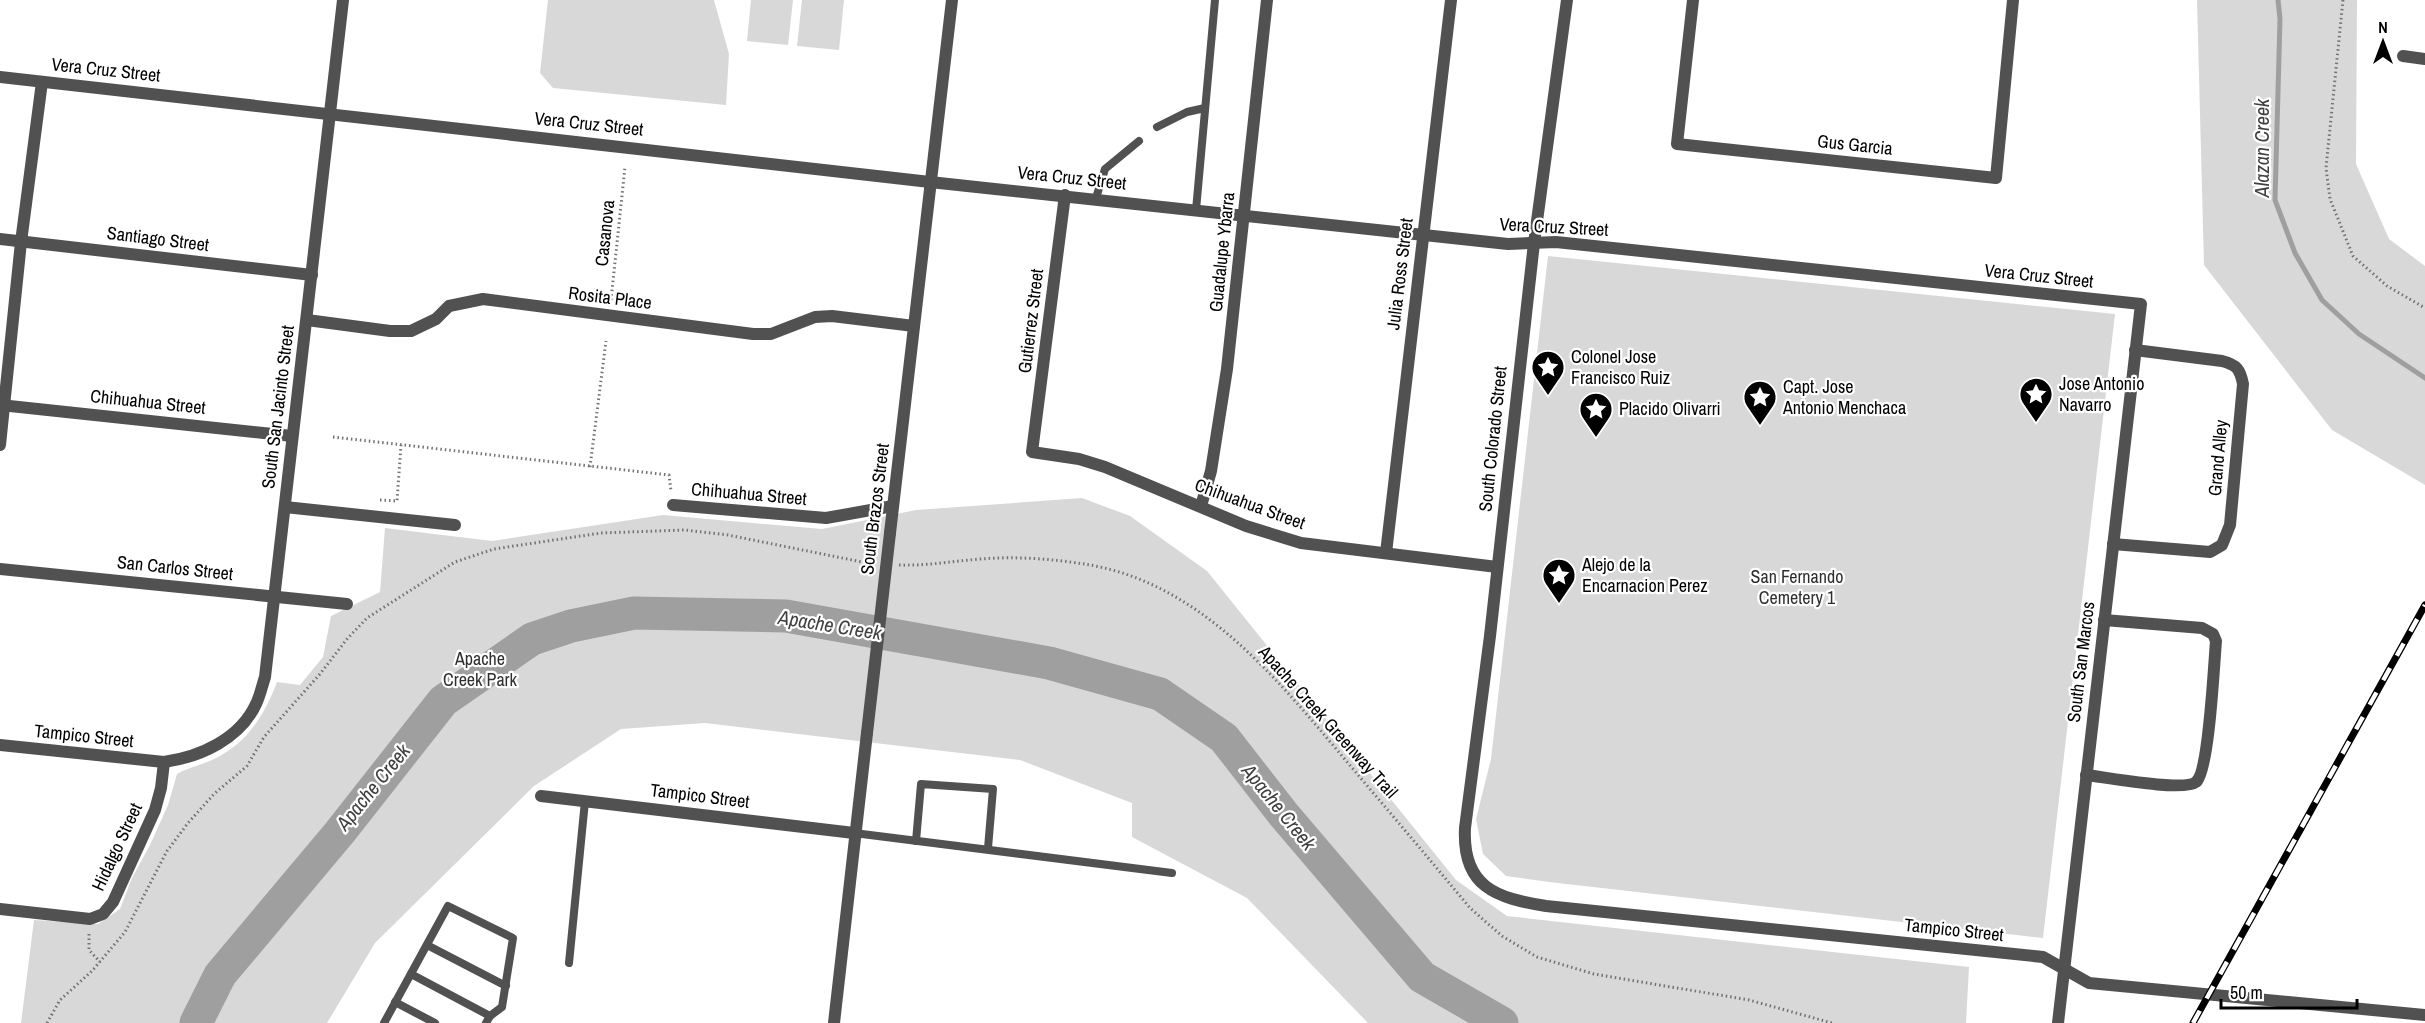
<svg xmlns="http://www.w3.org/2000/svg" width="2425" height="1023" font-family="'Archivo Narrow',sans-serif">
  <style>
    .green { fill: #d8d8d8 }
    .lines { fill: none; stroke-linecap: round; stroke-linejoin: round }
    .stream { stroke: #9f9f9f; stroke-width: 5 }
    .river { stroke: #9f9f9f; stroke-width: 33 }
    .path { stroke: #737373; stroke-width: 3; stroke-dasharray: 1.5 3; stroke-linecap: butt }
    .service { stroke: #515151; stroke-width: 8 }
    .minor { stroke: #515151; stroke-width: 12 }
    .tertiary { stroke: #515151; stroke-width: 12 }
    .rail-casing { stroke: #000; stroke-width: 7 }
    .rail { stroke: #fff; stroke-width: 4.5; stroke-dasharray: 14; stroke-linecap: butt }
    .tertiary-bridge { stroke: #515151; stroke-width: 12 }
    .labels { text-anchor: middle; stroke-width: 4.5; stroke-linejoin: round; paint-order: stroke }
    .street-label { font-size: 18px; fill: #000; stroke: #fff }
    .poi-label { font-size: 18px; fill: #000; stroke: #fff; text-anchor: start }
    .park-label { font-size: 18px; fill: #2f2f2f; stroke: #fff }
    .water-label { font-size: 20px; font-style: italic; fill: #404040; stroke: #fff }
  </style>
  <rect width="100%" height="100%" fill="#fff"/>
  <g class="green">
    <path d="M548 0H714L729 54 726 105 553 88 540 73Z"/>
    <path d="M751 0H793L788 45 747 41Z"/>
    <path d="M802 0H844L839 50 797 46Z"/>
    <path d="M2197 0H2357L2356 164 2389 239 2425 266V485L2332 430 2204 265Z"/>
    <path d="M1548 256 2115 314 2043 938 1549 882 1506 876 1483 854 1476 819 1491 759Z"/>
    <path d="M1082 498 1130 516 1207 571 1456 880 1507 916 1969 967 1966 1023H1368L1247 898 1132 837V803L1020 760 705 723 621 729 534 786 375 943 327 1023H21L34 920 98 924 120 909 132 878 150 845 168 805 177 774C187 768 201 765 212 760 247 744 264 716 277 682L300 685 323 657 331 616 380 592 385 528 492 541 663 515 822 529 916 510Z"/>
  </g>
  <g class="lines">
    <path class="stream" d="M2278 0 2280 19 2275 200 2295 253 2322 300 2359 334 2425 378"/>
    <path class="river" d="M196 1023 220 975 340 832 443 701 532 639 571 626 634 613 786 616 1049 663 1160 694 1224 738 1284 815 1422 977 1502 1023"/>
    <g class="path">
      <path d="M2343 0 2326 168 2330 199 2353 256 2387 286 2425 308"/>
      <path d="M611 300 625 167"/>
      <path d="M333 437 669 475 671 491"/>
      <path d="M590 467 606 341"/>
      <path d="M380 500 397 501 401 445"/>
      <path d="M899 565C927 566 953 561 981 559 1016 556 1055 559 1090 565 1205 585 1282 685 1353 769 1392 815 1431 861 1470 908L1502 936 1537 957 1594 974 1749 1000 1832 1023"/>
      <path d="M89 934V950L100 962"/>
      <path d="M47 1023 60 1000 92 971 125 932 167 851 188 823 214 794 247 766 264 737 320 674 347 639 367 618 455 562 494 549 601 533 685 530 728 535 872 564"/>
    </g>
    <g class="service">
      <path d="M1157 127 1187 112 1205 108"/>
      <path d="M1096 198 1105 169 1139 141"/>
      <path d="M1196 210 1215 0"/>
      <path d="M854 833 1172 873"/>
      <path d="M916 841 921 784 993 789 988 848"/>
      <path d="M427 945 506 986"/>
      <path d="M569 963 585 801"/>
      <path d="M411 974 490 1016"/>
      <path d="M395 1002 435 1023"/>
      <path d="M384 1023 448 906 513 938 502 1007 490 1016 486 1023"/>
    </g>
    <g class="minor">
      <path d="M1567 0 1534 243 1490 636 1465 828C1462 887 1496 898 1546 906L2043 957 2089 983 2425 1015"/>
      <path d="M1693 0 1677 144 1996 178 2013 0"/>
      <path d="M2403 56 2425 59"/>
      <path d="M0 77 930 182 1508 244 1556 242 2141 304 2058 1023"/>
      <path d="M1065 195 1032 452 1079 459 1105 467 1246 526 1301 543 1497 567"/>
      <path d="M0 239 312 275"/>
      <path d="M307 320 390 331H411L436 319 449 306 483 299 753 334H771L815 317 832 316 914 326"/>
      <path d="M0 405 292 436"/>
      <path d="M0 445 21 242 42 82"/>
      <path d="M673 505 826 518 893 506"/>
      <path d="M1201 506 1211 471 1227 369 1267 0"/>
      <path d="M285 507 455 525"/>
      <path d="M2113 544 2210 552 2222 545 2230 525 2243 384C2240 369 2237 365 2222 361L2135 350"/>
      <path d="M1386 553 1451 0"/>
      <path d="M0 569 347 604"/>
      <path d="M0 745 164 762C200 757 240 739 256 704 260 696 262 686 265 677L343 0"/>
      <path d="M2086 775C2104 777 2184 792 2196 782 2209 772 2214 663 2216 641L2213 634 2202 628 2104 620"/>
      <path d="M541 796 854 833"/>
      <path d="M0 909 90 919 103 914 113 902 155 810 161 788 164 762"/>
    </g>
    <g class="tertiary">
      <path d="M890 533 952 0"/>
      <path d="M834 1023 867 733"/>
    </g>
    <defs>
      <path id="rail" d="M2193 1023 2425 605"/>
    </defs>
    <use href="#rail" class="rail-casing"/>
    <use href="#rail" class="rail"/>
    <path class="tertiary-bridge" d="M867 733 890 533"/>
  </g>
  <defs>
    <symbol id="sight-pin" viewBox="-11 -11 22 30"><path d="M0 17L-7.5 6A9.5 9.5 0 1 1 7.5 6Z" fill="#000" stroke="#fff"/><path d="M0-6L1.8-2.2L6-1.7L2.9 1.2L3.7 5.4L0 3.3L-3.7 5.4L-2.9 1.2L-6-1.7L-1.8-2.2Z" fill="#fff"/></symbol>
  </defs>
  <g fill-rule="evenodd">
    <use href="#sight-pin" x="1529" y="348" width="38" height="52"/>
    <use href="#sight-pin" x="2017" y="375" width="38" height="52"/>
    <use href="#sight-pin" x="1741" y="378" width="38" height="52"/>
    <use href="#sight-pin" x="1577" y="390" width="38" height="52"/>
    <use href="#sight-pin" x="1540" y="556" width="38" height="52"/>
  </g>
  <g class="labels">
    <g class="street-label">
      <text transform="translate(106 70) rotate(6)" y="6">Vera Cruz Street</text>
      <text transform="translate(589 124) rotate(6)" y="6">Vera Cruz Street</text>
      <text transform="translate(1855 145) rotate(6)" y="6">Gus Garcia</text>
      <text transform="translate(1072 178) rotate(6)" y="6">Vera Cruz Street</text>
      <text transform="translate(1554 227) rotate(3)" y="6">Vera Cruz Street</text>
      <text transform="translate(605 233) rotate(-84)" y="6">Casanova</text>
      <text transform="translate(158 239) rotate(7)" y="6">Santiago Street</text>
      <text transform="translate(1222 252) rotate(-84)" y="6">Guadalupe Ybarra</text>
      <text transform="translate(1400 274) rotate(-83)" y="6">Julia Ross Street</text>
      <text transform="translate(2039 276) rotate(6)" y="6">Vera Cruz Street</text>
      <text transform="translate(610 298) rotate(7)" y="6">Rosita Place</text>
      <text transform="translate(1031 321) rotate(-83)" y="6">Gutierrez Street</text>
      <text transform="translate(148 402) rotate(6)" y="6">Chihuahua Street</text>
      <text transform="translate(278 407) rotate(-83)" y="6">South San Jacinto Street</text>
      <text transform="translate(1493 439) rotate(-84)" y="6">South Colorado Street</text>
      <text transform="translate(2218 458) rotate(-85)" y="6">Grand Alley</text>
      <text transform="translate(749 494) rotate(5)" y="6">Chihuahua Street</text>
      <text transform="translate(1250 504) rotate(20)" y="6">Chihuahua Street</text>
      <text transform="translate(875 509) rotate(-83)" y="6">South Brazos Street</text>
      <text transform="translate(175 568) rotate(6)" y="6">San Carlos Street</text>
      <text transform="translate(2081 662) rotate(-83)" y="6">South San Marcos</text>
      <text transform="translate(1328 722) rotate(48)" y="6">Apache Creek Greenway Trail</text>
      <text transform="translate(84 736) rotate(6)" y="6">Tampico Street</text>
      <text transform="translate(700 796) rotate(7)" y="6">Tampico Street</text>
      <text transform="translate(117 847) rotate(-65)" y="6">Hidalgo Street</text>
      <text transform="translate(1954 930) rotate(6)" y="6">Tampico Street</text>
    </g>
    <g class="poi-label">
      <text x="1571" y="363">Colonel Jose<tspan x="1571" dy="21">Francisco Ruiz</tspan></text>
      <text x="2059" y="390">Jose Antonio<tspan x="2059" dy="21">Navarro</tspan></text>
      <text x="1783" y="393">Capt. Jose<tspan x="1783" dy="21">Antonio Menchaca</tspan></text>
      <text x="1619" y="415">Placido Olivarri</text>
      <text x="1582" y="571">Alejo de la<tspan x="1582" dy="21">Encarnacion Perez</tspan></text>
    </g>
    <g class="park-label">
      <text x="1797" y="583">San Fernando<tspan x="1797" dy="21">Cemetery 1</tspan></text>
      <text x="480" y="665">Apache<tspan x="480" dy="21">Creek Park</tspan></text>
    </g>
    <g class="water-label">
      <text transform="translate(2262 148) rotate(-90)" y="7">Alazan Creek</text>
      <text transform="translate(830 625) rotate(9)" y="7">Apache Creek</text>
      <text transform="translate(373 787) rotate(-51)" y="7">Apache Creek</text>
      <text transform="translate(1279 807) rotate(51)" y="7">Apache Creek</text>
    </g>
  </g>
  <g transform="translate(2383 42)" stroke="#ffffff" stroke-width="4.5" paint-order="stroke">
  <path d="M0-4.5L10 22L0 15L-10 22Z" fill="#000000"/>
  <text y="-9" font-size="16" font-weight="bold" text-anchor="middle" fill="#000000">N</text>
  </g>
  <path d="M2221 999v9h136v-9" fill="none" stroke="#000000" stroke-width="3"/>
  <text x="2230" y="999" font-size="18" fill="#000000" stroke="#ffffff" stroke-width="4.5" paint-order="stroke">50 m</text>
</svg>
